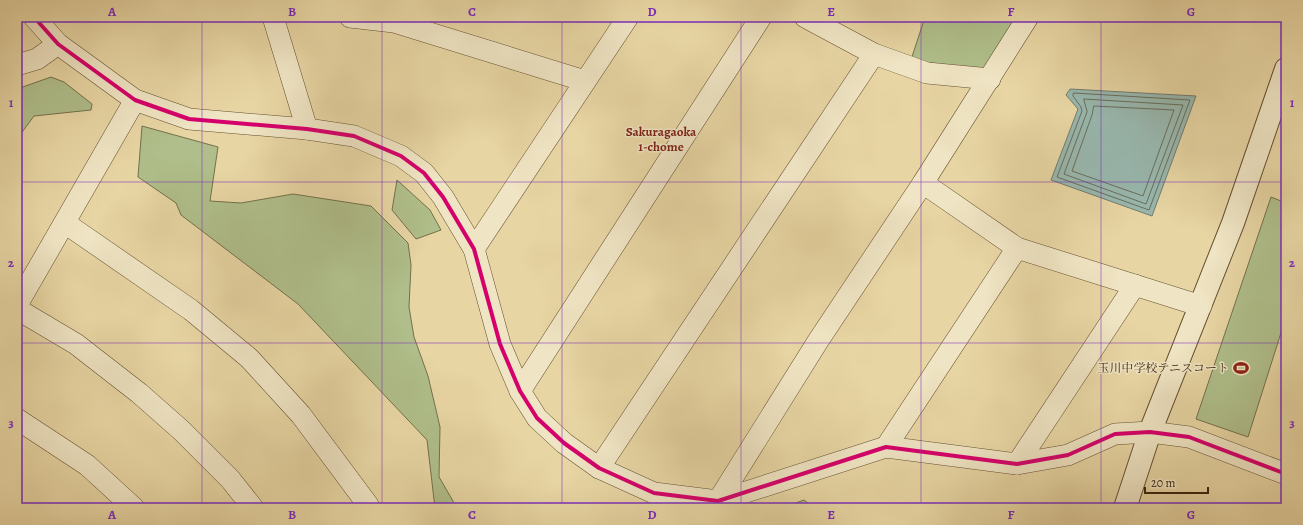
<svg xmlns="http://www.w3.org/2000/svg" width="1303" height="525" font-family="Alegreya,'Noto Serif JP',serif">
  <style>
    .green { fill: #afbe8a; stroke: #74704a }
    .water { fill: #98b7ae; stroke: #727c6d }
    .lines { fill: none; stroke-linecap: round; stroke-linejoin: round }
    .shore { stroke: #696d5c; stroke-width: 1 }
    .minor-casing { stroke: #655031; stroke-width: 22 }
    .tertiary-casing { stroke: #655031; stroke-width: 24 }
    .minor { stroke: #efe4c3; stroke-width: 21 }
    .tertiary { stroke: #efe4c3; stroke-width: 22 }
    .cycleway-casing { stroke: #efe4c3; stroke-width: 6 }
    .cycleway { stroke: #d6006c; stroke-width: 4 }
    .grid { fill: none; stroke: #7b2cbf; stroke-width: 1; stroke-opacity: 0.55 }
    .labels { text-anchor: middle; stroke-width: 3; stroke-linejoin: round; paint-order: stroke }
    .poi-label { font-size: 12px; fill: #3a230b; stroke: #efe4c3; text-anchor: end }
    .neighbourhood-label { font-size: 13px; font-weight: bold; fill: #7a1f14; stroke: #efe4c3 }
    .neatline { fill: none; stroke: #7b2cbf; stroke-width: 1.5 }
    .grid-label { font-size: 13px; text-anchor: middle; font-weight: bold; fill: #7b2cbf }
  </style>
  <rect width="100%" height="100%" fill="#e7d5a3"/>
  <filter id="stains"><feTurbulence type="fractalNoise" baseFrequency=".005" numOctaves="4"/><feColorMatrix values="0 0 0 0 .2 0 0 0 0 .09 0 0 0 0 .02 0 0 0 .5 -.17"/></filter>
  <radialGradient id="worn" r=".72"><stop offset=".6" stop-color="#630" stop-opacity="0"/><stop offset="1" stop-color="#630" stop-opacity=".3"/></radialGradient>
  <g class="green">
    <path d="M925 17H1016L983 71 911 60Z"/>
    <path d="M51 77 64 82 92 104 91 110 34 116 17 139V89Z"/>
    <path d="M142 126 218 147 210 201 241 203 293 194 371 206 408 243 411 265 409 307 414 337 428 376 440 427 439 477 457 508H435L427 440 298 304 181 215 176 203 138 177Z"/>
    <path d="M397 180 430 210 441 230 416 239 392 210Z"/>
    <path d="M1271 197 1286 203V317L1248 437 1196 419Z"/>
    <path d="M804 500 814 508H782Z"/>
  </g>
  <path class="water" d="M1070 89 1196 96 1152 216 1051 180 1078 109 1066 95Z"/>
  <g class="lines">
    <g class="shore">
      <path d="M1074 93 1190 100 1149 210 1057 177 1082 111 1081 107 1073 96Z"/>
      <path d="M1084 99 1183 105 1146 204 1064 174 1087 112Z"/>
      <path d="M1094 106 1174 110 1143 196 1072 171 1092 115Z"/>
    </g>
    <defs>
      <g id="minor">
        <path d="M34 17 58 44 135 100 189 119 307 129 354 136 401 156 424 173 443 197 474 249 500 344 520 391 537 418 564 443 599 468 654 493 718 501 886 447 1017 464 1068 455 1115 434 1150 432 1189 437 1286 474"/>
        <path d="M273 17 307 129"/>
        <path d="M350 17 394 22 585 81"/>
        <path d="M805 17 874 54 927 73 990 79"/>
        <path d="M17 65 37 59 58 44"/>
        <path d="M923 183 1017 248 1201 306"/>
        <path d="M65 223 191 310 249 358 301 415 368 505 367 508"/>
        <path d="M474 249 628 17"/>
        <path d="M17 305 135 100"/>
        <path d="M17 309 76 344 139 393 181 430 230 479 253 508"/>
        <path d="M520 391 761 17"/>
        <path d="M17 419 87 465 134 508"/>
        <path d="M886 447 1017 248"/>
        <path d="M1017 464 1135 285"/>
        <path d="M599 468 874 54"/>
        <path d="M718 501 818 341 923 183 1028 17"/>
      </g>
      <path id="tertiary" d="M1125 508 1150 432 1233 223 1286 69"/>
    </defs>
    <use href="#minor" class="minor-casing"/>
    <use href="#tertiary" class="tertiary-casing"/>
    <use href="#minor" class="minor"/>
    <use href="#tertiary" class="tertiary"/>
    <defs>
      <path id="cycleway" d="M34 17 58 44 135 100 189 119 307 129 354 136 401 156 424 173 443 197 474 249 500 344 520 391 537 418 564 443 599 468 654 493 718 501 886 447 1017 464 1068 455 1115 434 1150 432 1189 437 1286 474"/>
    </defs>
    <use href="#cycleway" class="cycleway-casing"/>
    <use href="#cycleway" class="cycleway"/>
  </g>
  <path class="grid" d="M202 17V508M382 17V508M562 17V508M741 17V508M921 17V508M1101 17V508M17 182H1286M17 343H1286"/>
  <defs>
    <symbol id="stadium-bare" viewBox="-9 -9 18 18"><path d="M0-5a6.5 5 0 1 0 0 10a6.5 5 0 1 0 0-10ZM-3.5-1.8h7v3.6h-7Z" fill="#8f2418" stroke="#efe4c3" stroke-width="2.5" paint-order="stroke"/></symbol>
  </defs>
  <g fill-rule="evenodd">
    <use href="#stadium-bare" x="1230" y="357" width="22" height="22"/>
  </g>
  <g class="labels">
    <g class="poi-label">
      <text x="1229" y="372">玉川中学校テニスコート</text>
    </g>
    <g class="neighbourhood-label">
      <text x="661" y="136">Sakuragaoka<tspan x="661" dy="15">1-chome</tspan></text>
    </g>
  </g>
  <rect width="1303" height="525" fill="none" stroke="#e7d5a3" stroke-width="44"/>
  <path d="M1145 487v6h63v-6" fill="none" stroke="#3a230b" stroke-width="2"/>
  <text x="1151" y="487" font-size="12" fill="#3a230b" stroke="#efe4c3" stroke-width="3" paint-order="stroke">20 m</text>
  <rect x="22" y="22" width="1259" height="481" class="neatline"/>
  <g class="grid-label">
    <text x="112" y="16">A</text>
    <text x="292" y="16">B</text>
    <text x="472" y="16">C</text>
    <text x="652" y="16">D</text>
    <text x="831" y="16">E</text>
    <text x="1011" y="16">F</text>
    <text x="1191" y="16">G</text>
    <text x="11" y="107">1</text>
    <text x="1292" y="107">1</text>
    <text x="11" y="267">2</text>
    <text x="1292" y="267">2</text>
    <text x="11" y="427">3</text>
    <text x="1292" y="427">3</text>
    <text x="112" y="519">A</text>
    <text x="292" y="519">B</text>
    <text x="472" y="519">C</text>
    <text x="652" y="519">D</text>
    <text x="831" y="519">E</text>
    <text x="1011" y="519">F</text>
    <text x="1191" y="519">G</text>
  </g>
  <rect width="100%" height="100%" filter="url(#stains)"/>
  <rect width="100%" height="100%" fill="url(#worn)"/>
</svg>
